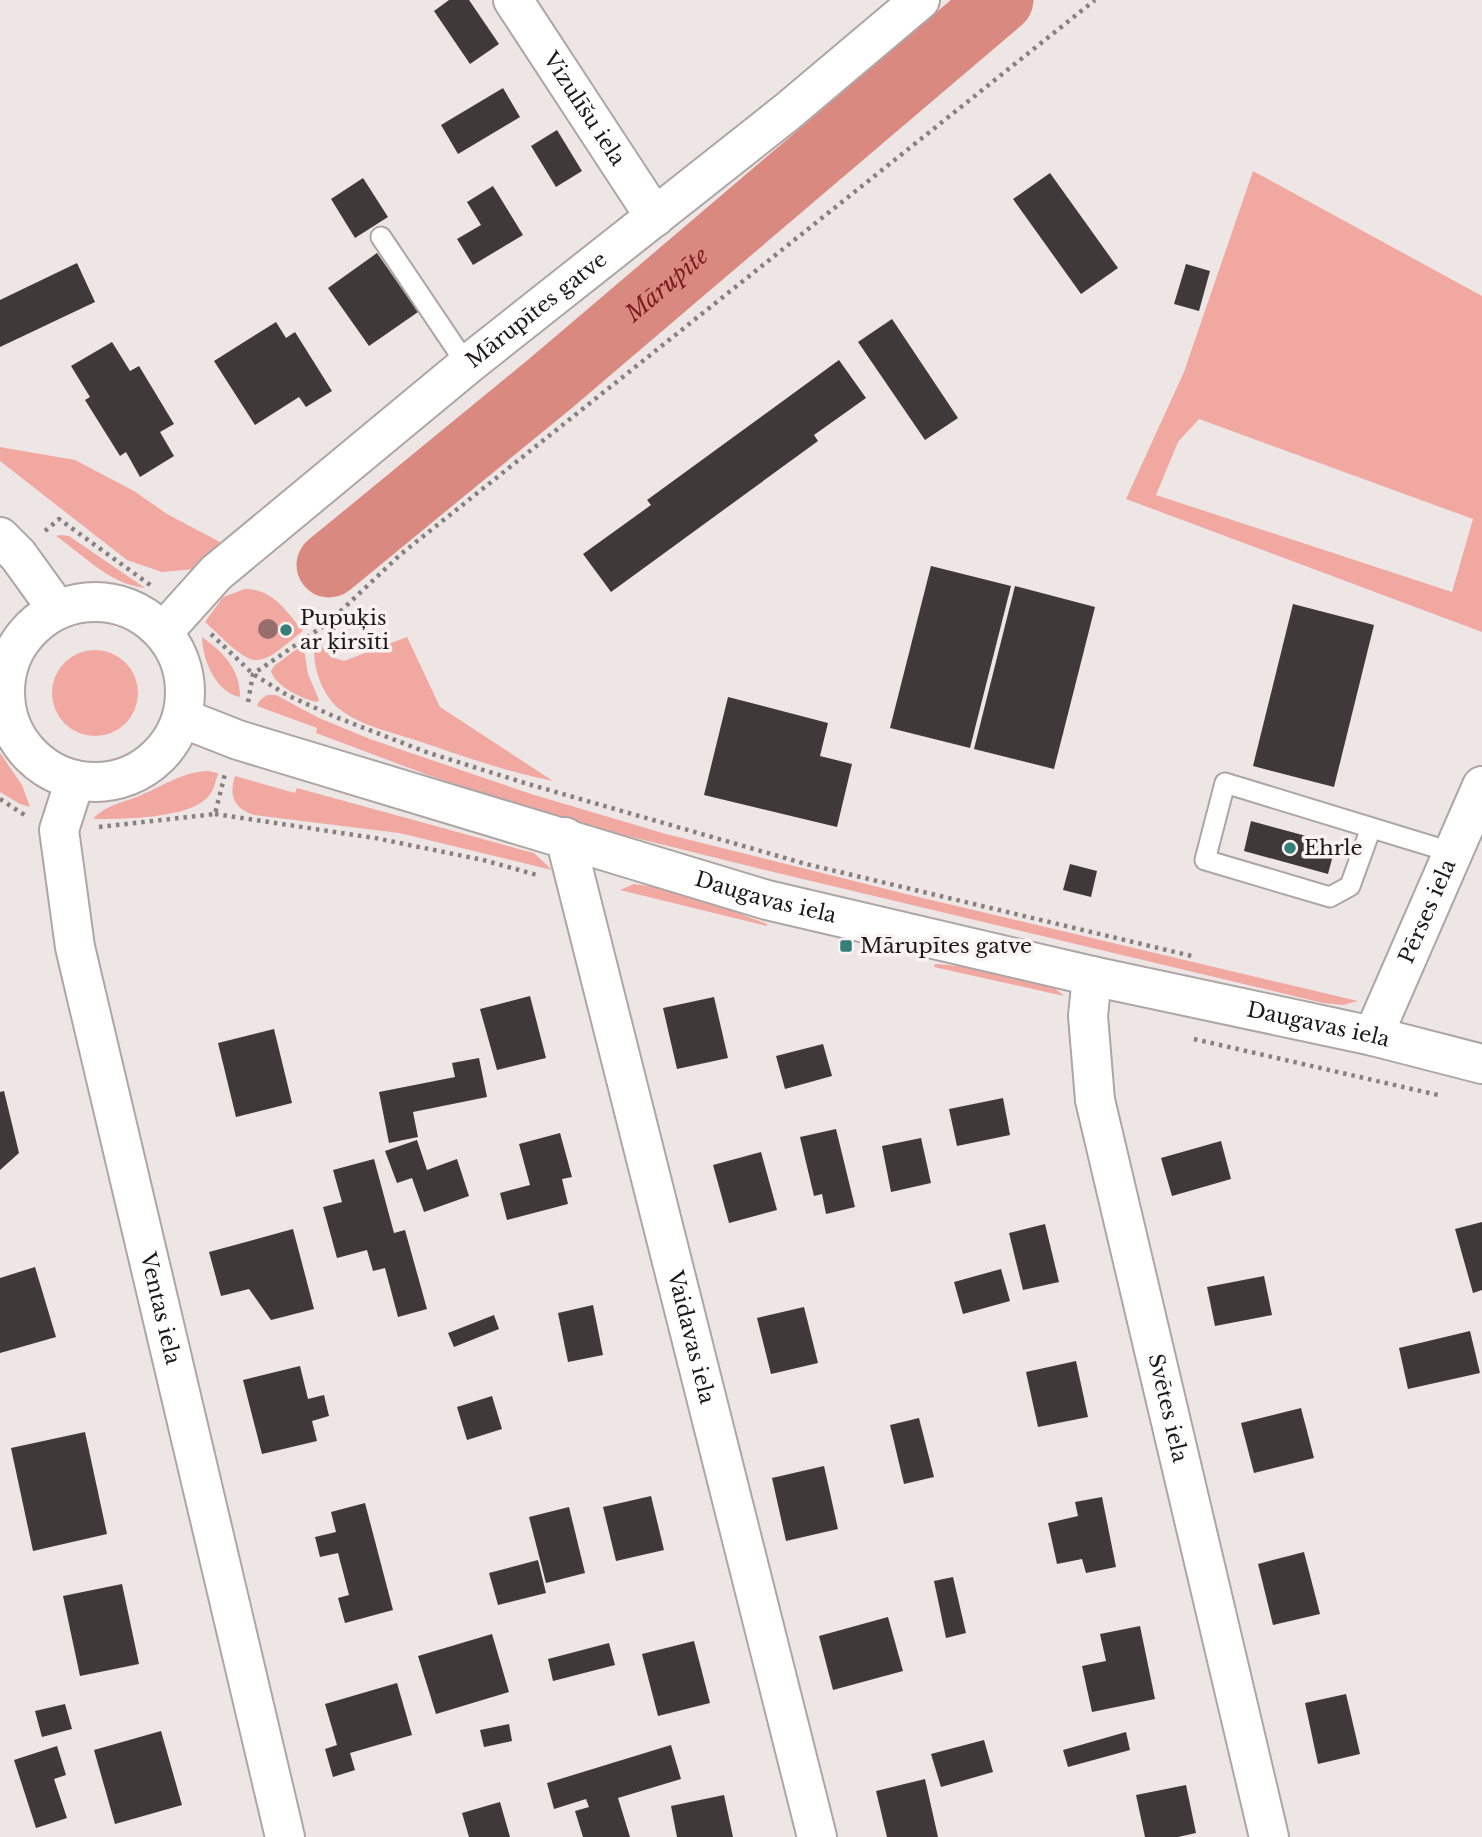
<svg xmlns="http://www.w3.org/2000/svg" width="1482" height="1837" font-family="'Libre Baskerville',serif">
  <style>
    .green { fill: #f1a8a1; fill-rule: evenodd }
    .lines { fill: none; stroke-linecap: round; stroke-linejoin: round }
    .river { stroke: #da8981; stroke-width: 65 }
    .building { fill: #3f3939 }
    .service-casing { stroke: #aca6a5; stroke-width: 23 }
    .minor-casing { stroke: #aca6a5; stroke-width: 42 }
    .tertiary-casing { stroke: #aca6a5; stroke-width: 42 }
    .primary-casing { stroke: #aca6a5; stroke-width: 42 }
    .path { stroke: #868181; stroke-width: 4.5; stroke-dasharray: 3.5 5; stroke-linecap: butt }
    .service { stroke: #fff; stroke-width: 19 }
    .minor { stroke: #fff; stroke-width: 38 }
    .tertiary { stroke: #fff; stroke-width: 38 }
    .primary { stroke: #fff; stroke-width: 38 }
    .tree { fill: #986d6d }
    .poi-dot { fill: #367e79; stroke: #faf3f2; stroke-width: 2.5 }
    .labels { text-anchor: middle; stroke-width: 7; stroke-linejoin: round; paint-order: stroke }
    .street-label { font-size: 21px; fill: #1c1919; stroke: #faf3f2 }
    .poi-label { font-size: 21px; fill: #1c1919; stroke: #faf3f2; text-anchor: start }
    .water-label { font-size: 23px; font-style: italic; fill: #7c1c1b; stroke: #faf3f2 }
  </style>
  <rect width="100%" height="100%" fill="#ede6e5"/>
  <g class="green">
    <path d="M1253 171 1482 296V632L1126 499 1184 372ZM1199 419 1473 519 1452 592 1156 495 1178 442Z"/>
    <path d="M0 447 75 460 134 491 167 514 220 542 195 569 162 572 127 560 0 461Z"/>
    <path d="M60 535 69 536 145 588C108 583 86 557 56 536Z"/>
    <path d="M245 589C273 589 286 611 303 631 291 639 272 660 257 660 242 661 216 631 205 622L223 597Z"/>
    <path d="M202 637C224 653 240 669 240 697 216 693 202 659 202 637Z"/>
    <path d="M407 637 440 707 553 781C507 772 463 756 418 741 392 732 360 726 338 708 320 692 311 662 315 639L331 657 344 661Z"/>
    <path d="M301 646 304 650 308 674 319 700 317 702C302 699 275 686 271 671L274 666Z"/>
    <circle cx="95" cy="693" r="43"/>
    <path d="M267 695H276L319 718 370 739 531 794 666 834 910 895 1358 1001 1343 1005 1323 1003 765 870 567 821 428 775 316 733 317 728 257 706 260 700Z"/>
    <path d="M0 753 22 785 30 807 20 804 0 792Z"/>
    <path d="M208 771 218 773C215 783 214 791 207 798 186 819 121 819 93 819 107 804 123 803 141 795 165 785 182 772 208 771Z"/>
    <path d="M235 776 295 793 297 788 515 848 534 853 552 870 399 833 254 815C233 808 229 795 235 776Z"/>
    <path d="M634 884 677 890 767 924V926L620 890Z"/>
    <path d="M935 964C970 967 1040 971 1064 996L934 967Z"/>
  </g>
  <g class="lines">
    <path class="river" id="s1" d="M329 565 551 383 1001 0"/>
  </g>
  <g class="building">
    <path d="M449 0H469L499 44 470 64 434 11Z"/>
    <path d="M503 88 520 117 458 154 441 125Z"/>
    <path d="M557 130 582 171 556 187 531 146Z"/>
    <path d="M1050 173 1118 268 1081 294 1013 199Z"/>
    <path d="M363 178 388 217 355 238 331 199Z"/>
    <path d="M493 186 523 235 473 265 457 239 481 225 467 202Z"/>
    <path d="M377 253 418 312 369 346 328 288Z"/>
    <path d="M77 263 95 302 0 347V300Z"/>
    <path d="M1186 264 1210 271 1199 311 1174 304Z"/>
    <path d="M892 319 958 418 925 440 858 342Z"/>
    <path d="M276 322 286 338 295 332 332 391 306 407 299 397 255 425 214 361Z"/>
    <path d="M112 342 130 371 139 366 174 424 160 432 174 456 140 477 126 452 120 456 85 400 90 397 71 366Z"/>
    <path d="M839 360 866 398 814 435 818 441 611 592 583 554 651 505 647 500Z"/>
    <path d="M931 566 1011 586 970 748 890 728Z"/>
    <path d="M1015 586 1095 607 1054 769 974 749Z"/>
    <path d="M1293 604 1374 625 1334 787 1253 766Z"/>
    <path d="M728 697 828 723 820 756 852 764 837 827 704 795Z"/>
    <path d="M1251 821 1336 844 1328 874 1244 851Z"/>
    <path d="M1070 864 1097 871 1091 897 1063 890Z"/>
    <path d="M530 996 546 1058 497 1070 480 1009Z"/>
    <path d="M714 997 728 1058 677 1069 663 1008Z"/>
    <path d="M274 1029 292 1103 236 1117 218 1043Z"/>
    <path d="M823 1044 832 1076 785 1089 776 1056Z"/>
    <path d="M479 1058 487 1097 413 1112 418 1137 389 1143 379 1092 455 1077 452 1063Z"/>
    <path d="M4 1091 19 1153 0 1170V1092Z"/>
    <path d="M1003 1098 1010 1135 957 1146 949 1109Z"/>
    <path d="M836 1129 855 1207 826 1214 822 1194 814 1196 800 1137Z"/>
    <path d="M560 1133 572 1177 562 1179 568 1204 507 1220 500 1193 530 1185 519 1144Z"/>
    <path d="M921 1138 931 1183 891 1192 882 1146Z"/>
    <path d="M417 1140 427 1170 457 1159 469 1196 424 1212 412 1178 397 1183 385 1151Z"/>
    <path d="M1221 1141 1231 1179 1172 1196 1161 1158Z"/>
    <path d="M761 1152 777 1210 729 1223 713 1165Z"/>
    <path d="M374 1159 394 1233 405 1230 427 1309 398 1317 385 1268 373 1271 367 1250 337 1258 323 1207 342 1202 333 1170Z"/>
    <path d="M1482 1222V1290L1473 1293 1455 1229Z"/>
    <path d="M1045 1224 1059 1282 1023 1290 1009 1233Z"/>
    <path d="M293 1229 314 1309 271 1320 249 1289 221 1296 209 1252Z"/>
    <path d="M35 1267 56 1337 0 1353V1278Z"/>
    <path d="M1001 1269 1010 1301 963 1314 954 1282Z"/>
    <path d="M1264 1276 1272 1315 1215 1326 1207 1287Z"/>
    <path d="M593 1305 603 1355 568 1362 558 1313Z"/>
    <path d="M804 1307 818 1363 771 1374 757 1318Z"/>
    <path d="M494 1315 499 1329 454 1347 448 1333Z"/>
    <path d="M1470 1331 1480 1373 1408 1389 1399 1348Z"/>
    <path d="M1076 1361 1088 1417 1038 1427 1026 1372Z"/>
    <path d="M300 1366 308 1399 324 1395 329 1416 312 1421 317 1441 262 1454 243 1380Z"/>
    <path d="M492 1396 502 1429 467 1440 457 1407Z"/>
    <path d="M1301 1408 1314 1458 1254 1473 1241 1423Z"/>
    <path d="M919 1418 934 1477 904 1484 890 1425Z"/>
    <path d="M85 1432 107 1534 33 1551 11 1448Z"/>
    <path d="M824 1466 838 1529 786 1541 772 1478Z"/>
    <path d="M651 1496 664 1550 616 1561 603 1507Z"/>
    <path d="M1102 1497 1116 1567 1086 1573 1082 1559 1057 1564 1048 1523 1078 1516 1075 1502Z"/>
    <path d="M365 1503 393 1610 345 1623 338 1598 349 1595 338 1553 320 1557 315 1537 336 1532 331 1512Z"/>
    <path d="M569 1507 585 1573 546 1583 529 1517Z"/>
    <path d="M1304 1552 1320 1614 1273 1625 1258 1564Z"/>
    <path d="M538 1560 546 1593 498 1605 489 1573Z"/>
    <path d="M953 1577 966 1633 946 1638 934 1581Z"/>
    <path d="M122 1584 139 1664 80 1676 63 1596Z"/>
    <path d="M888 1617 903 1671 833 1690 819 1636Z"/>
    <path d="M1140 1626 1155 1699 1092 1712 1082 1666 1106 1661 1100 1634Z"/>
    <path d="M492 1634 509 1692 436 1714 418 1656Z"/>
    <path d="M694 1641 710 1703 658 1716 642 1654Z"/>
    <path d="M609 1643 615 1665 553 1681 548 1659Z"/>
    <path d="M397 1683 412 1735 350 1753 355 1770 333 1777 325 1749 337 1745 325 1704Z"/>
    <path d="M1346 1694 1360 1754 1318 1764 1305 1703Z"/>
    <path d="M65 1704 72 1729 42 1737 35 1711Z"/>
    <path d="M509 1724 512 1741 484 1747 480 1730Z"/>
    <path d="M161 1731 182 1805 115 1824 94 1750Z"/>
    <path d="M1126 1732 1130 1750 1068 1767 1063 1750Z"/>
    <path d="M984 1740 993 1772 941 1787 931 1754Z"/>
    <path d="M671 1745 681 1779 618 1798 630 1837H583L575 1811 589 1807 586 1799 554 1809 547 1783Z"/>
    <path d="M57 1746 66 1775 54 1779 67 1818 36 1828 14 1760Z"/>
    <path d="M925 1779 938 1837H887L876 1791Z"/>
    <path d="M1186 1785 1196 1833 1178 1837H1145L1136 1795Z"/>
    <path d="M724 1795 733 1837H677L671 1806Z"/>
    <path d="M500 1802 510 1837H469L462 1813Z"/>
  </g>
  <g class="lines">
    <defs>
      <g id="service">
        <path d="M381 237 467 365"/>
        <path d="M1371 828 1350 886 1330 897 1205 860 1225 783 1454 853"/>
      </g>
      <g id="minor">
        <path id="s2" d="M513 0 655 217"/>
        <path id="s3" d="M163 632 216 573 467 365 787 112 920 0"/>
        <path id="s4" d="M75 780 59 830 75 947 285 1837"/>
        <path id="s5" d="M565 837 817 1837"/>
        <path id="s6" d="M1092 976 1088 1016 1095 1100 1269 1837"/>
        <path id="s7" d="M1373 1036 1482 786"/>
      </g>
      <path id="tertiary" d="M0 683 5 682"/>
      <g id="primary">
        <path d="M0 537 18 555 57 609"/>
        <circle cx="95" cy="692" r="90"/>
        <path id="s8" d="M182 718 238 740 767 900 1092 976 1373 1036 1482 1064"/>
      </g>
    </defs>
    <use href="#service" class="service-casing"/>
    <use href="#minor" class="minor-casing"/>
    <use href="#tertiary" class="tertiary-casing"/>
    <use href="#primary" class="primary-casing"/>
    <g class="path">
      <path d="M45 531 59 519 153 587"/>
      <path d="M211 634 253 674 287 695 333 716 426 752 528 784 806 864 1196 957"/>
      <path d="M248 702 253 674 328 623 401 554 1095 0"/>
      <path d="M0 799 26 816"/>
      <path d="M215 814 375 838 483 860 537 875"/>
      <path d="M99 827 215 814 225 774"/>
      <path d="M1194 1039 1438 1095"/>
    </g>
    <use href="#service" class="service"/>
    <use href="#minor" class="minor"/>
    <use href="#tertiary" class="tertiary"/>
    <use href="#primary" class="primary"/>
  </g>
  <circle class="tree" cx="268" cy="629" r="10"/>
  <g class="poi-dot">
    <circle cx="286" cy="630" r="7"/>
    <circle cx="1290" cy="848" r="7"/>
    <rect x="839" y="939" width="14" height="14" rx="3.5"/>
  </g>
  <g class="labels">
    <g class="street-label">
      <text dy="7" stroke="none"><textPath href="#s2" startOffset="130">Vizulīšu iela</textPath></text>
      <text dy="7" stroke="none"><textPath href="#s3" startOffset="494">Mārupītes gatve</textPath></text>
      <text dy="7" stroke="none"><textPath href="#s8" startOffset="611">Daugavas iela</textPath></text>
      <text dy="7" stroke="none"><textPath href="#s7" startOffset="136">Pērses iela</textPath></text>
      <text dy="7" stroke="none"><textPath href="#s8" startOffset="1178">Daugavas iela</textPath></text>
      <text dy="7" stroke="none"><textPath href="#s4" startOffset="542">Ventas iela</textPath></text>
      <text dy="7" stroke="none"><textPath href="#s5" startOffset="516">Vaidavas iela</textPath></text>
      <text dy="7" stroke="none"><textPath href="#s6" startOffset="441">Svētes iela</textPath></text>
    </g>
    <g class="poi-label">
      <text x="300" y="625">Pupuķis<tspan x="300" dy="24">ar ķirsīti</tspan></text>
      <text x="1304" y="855">Ehrle</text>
      <text x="860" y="953">Mārupītes gatve</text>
    </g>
    <g class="water-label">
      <text dy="8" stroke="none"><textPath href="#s1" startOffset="439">Mārupīte</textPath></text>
    </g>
  </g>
</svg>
